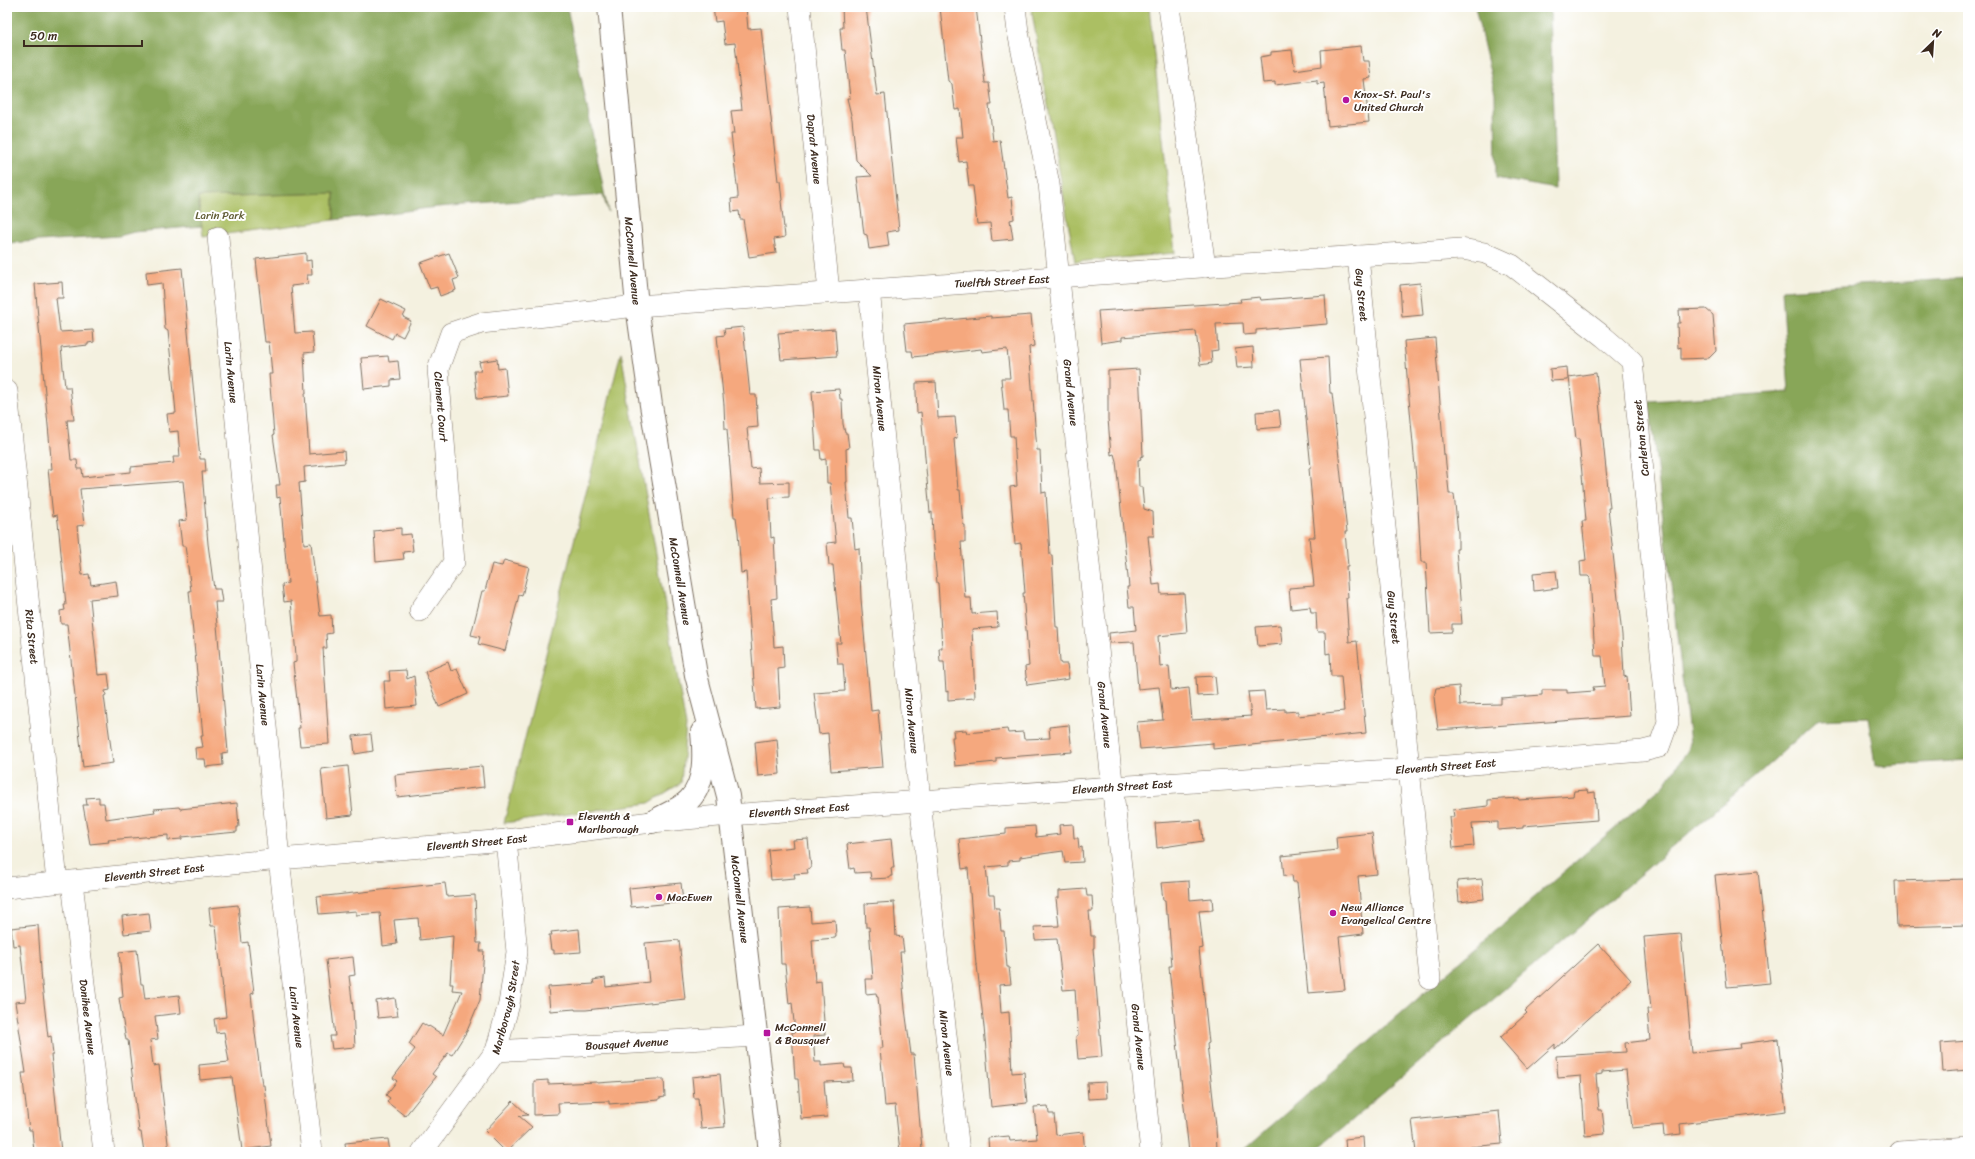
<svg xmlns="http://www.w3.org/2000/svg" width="1975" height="1159" font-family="Sriracha,sans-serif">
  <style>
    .green { fill: #abbf63; stroke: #737440 }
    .forest { fill: #88a659; stroke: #62683c }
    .building { fill: #f5a87e }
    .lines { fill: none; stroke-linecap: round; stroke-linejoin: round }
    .minor-casing { stroke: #7c7062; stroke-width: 22 }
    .major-casing { stroke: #7c7062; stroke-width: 24 }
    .minor { stroke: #fff; stroke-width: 21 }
    .major { stroke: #fff; stroke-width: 22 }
    .poi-dot { fill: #b5179e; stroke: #fff; stroke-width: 1.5 }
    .labels { text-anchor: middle; stroke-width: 4; stroke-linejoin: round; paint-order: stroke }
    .poi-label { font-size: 11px; fill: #3b2a1e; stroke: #fff; text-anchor: start }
    .street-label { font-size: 11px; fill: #3b2a1e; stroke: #fff }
    .park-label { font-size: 11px; fill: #625e36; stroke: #fff }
  </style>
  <rect width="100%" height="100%" fill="#fff"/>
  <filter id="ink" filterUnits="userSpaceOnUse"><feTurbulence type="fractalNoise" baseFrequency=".025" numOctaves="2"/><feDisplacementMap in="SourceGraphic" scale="8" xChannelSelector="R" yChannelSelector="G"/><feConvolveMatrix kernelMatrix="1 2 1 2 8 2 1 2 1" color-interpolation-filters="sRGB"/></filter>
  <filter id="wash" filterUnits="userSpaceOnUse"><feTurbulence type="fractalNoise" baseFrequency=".012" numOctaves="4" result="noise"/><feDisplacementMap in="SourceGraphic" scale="16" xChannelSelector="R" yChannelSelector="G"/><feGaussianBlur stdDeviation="0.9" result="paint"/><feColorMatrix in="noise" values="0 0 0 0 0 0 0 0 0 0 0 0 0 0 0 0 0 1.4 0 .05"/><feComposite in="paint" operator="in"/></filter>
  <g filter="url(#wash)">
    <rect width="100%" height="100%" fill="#f4f1e0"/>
    <g class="green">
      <path d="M1031 7H1149L1175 253 1075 262Z"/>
      <path d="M334 193V220L203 237 198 197Z"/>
      <path d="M621 352 686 726 681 783 649 803 504 823Z"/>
    </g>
    <g class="forest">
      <path d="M7 7H567L608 212 603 195 437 207 334 220V193L198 197 202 226 134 232 119 236 7 243Z"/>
      <path d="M1475 7H1550L1555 189 1496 178 1495 94Z"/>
      <path d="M1968 278V760L1875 766 1868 717 1819 719 1757 775 1314 1152H1241L1664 785 1688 750 1690 743 1649 401 1789 392 1782 290Z"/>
    </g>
    <g id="blocks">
      <g class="building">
        <path d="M713 7H746L748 29 761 28 778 181H780L782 200 781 201 785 237 774 239 776 253 749 257 743 219H740L739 211 732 212 731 199 738 198V194L731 134H734L731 111 742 110 735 43 725 44 722 21 715 22Z"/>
        <path d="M842 7H866L877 95 885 94 899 230 887 232 889 246 869 249 867 235 864 234 857 177 872 176 856 160 852 119 847 98H850L845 50H842L840 28H843Z"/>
        <path d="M940 7H976L985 83H989L992 105H989L993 141 1000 140 1008 198 1012 197 1014 219 1010 220 1013 239 992 241 990 223 977 224 973 186H969L966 161 959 162 956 137H963L960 109 955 110 952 84 948 81Z"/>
        <path d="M1361 46 1363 61H1369L1371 78 1364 79 1369 122 1328 126 1324 83 1317 84V80L1275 85V82L1263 83 1260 57 1271 55V52L1292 50 1295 70 1322 66 1321 50Z"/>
        <path d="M306 253V261L311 260 312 275H307L308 284 291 286 295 333 312 332 314 352 304 353 306 393H305L309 454 344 451 345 463 304 467 305 482 299 483 304 544 311 543 320 616 331 615 332 633 326 634 327 648H323L329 744 300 746 298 728H300L293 663 296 662V655L291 601 284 602 282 584 288 583 280 497 277 498 276 485H280L273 435H274L269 374H272L269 342H265L256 259Z"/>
        <path d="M449 253 459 278 453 280 456 290 440 296 437 287 430 289 420 263Z"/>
        <path d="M182 268 200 459H205L206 472H202L208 544 214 589H220L222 602H215L228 752 222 753 223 765 206 767 205 759H196L195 748 203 747 201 736H203L189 591H191L188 567 185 546H182L179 521 187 520 183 481 80 489 84 525 77 526 82 575 89 574 91 585 116 581 118 596 90 599 98 675 108 674 110 690 105 691 106 695 104 696 113 763 83 767 67 624H61L60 611 65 610 64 605H66L58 522 57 515 53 516 48 469H52L35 284 62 282 63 298H56L60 332 93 330 94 342 88 343V345L61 348 65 387H70L74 420H67L71 460H77L78 469H82L83 477 131 472V467L174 463 173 457H180L178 431 169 432 167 414 176 413 168 331 165 329 162 283 147 285 146 272Z"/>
        <path d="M1420 283 1423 315 1402 317 1400 285Z"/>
        <path d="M1325 295 1327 324 1256 330V334L1244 335 1243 323 1216 324 1218 350 1211 351 1212 363 1200 365 1196 331 1122 337V340L1101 343 1098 311 1241 302 1240 299 1260 297 1261 300Z"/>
        <path d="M381 299 406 311 403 317 411 321 403 337 395 333 392 339 367 326Z"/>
        <path d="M1706 309 1713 315 1716 351 1709 358 1681 359V347L1678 348 1677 323H1680L1679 310Z"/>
        <path d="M1031 315 1034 346 1029 347 1030 361 1037 450H1040L1042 493 1046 492 1050 555H1052L1056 627H1058L1060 662 1061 664H1067L1069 679 1027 685 1025 667 1029 666 1023 593H1025L1021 543 1015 544 1010 487 1017 486 1014 436H1010L1008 410H1004L1001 378H1010L1007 349 982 352 981 349 913 357 912 351H907L904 324 991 316V318Z"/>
        <path d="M743 327 750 395H756L758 427 747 428 751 469 759 468 760 483 789 482V497L769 498 771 538 774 537 777 598 771 599 774 647 783 646 784 668 778 669 780 707 756 709 746 572 741 573 738 532 736 517H734L727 429H725L724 405 717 336 725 335 724 329Z"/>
        <path d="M835 329 837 356 781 360 778 333Z"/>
        <path d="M1435 338 1444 455H1445L1449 492V494H1454L1458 533V549H1456L1462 624H1452V632L1430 633 1426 562H1421L1417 490 1404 341Z"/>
        <path d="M1253 347 1254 367 1237 368 1235 349Z"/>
        <path d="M388 356 389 362 398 361 400 379 391 380V386L364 389 361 358Z"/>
        <path d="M1328 357 1330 393H1332L1333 402 1347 532H1345L1348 566H1346L1348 598H1346L1349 642 1357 641 1366 733 1213 749V743L1140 749 1137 722 1163 720 1159 687 1138 689 1134 642 1110 643 1109 633 1136 630 1134 607H1129L1127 587H1129L1116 461 1114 454 1111 455 1108 419V371L1139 369 1143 456 1140 457 1141 459 1138 460 1139 487H1142L1144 509 1153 512 1154 536H1148L1153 585 1160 584 1161 594 1184 593 1187 633 1158 636 1160 667 1169 666 1171 690 1189 688 1192 720 1251 716 1248 692 1264 691 1266 710 1285 709V712L1298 711V716L1344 711 1341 676H1331L1330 653 1326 654 1325 632H1317L1316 613H1311L1310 607 1291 609 1289 588 1314 586 1309 537H1315L1309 468H1311L1300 359Z"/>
        <path d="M497 359 498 369 505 368 508 396 477 399 474 371H481L479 362Z"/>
        <path d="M1567 367 1568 380 1551 381 1550 369Z"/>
        <path d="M1596 373 1610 508H1608L1622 635 1624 677 1627 676 1630 716 1438 730 1434 697 1436 688 1459 686 1460 705 1501 704V698L1542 695V690H1567V693L1594 691 1593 687 1605 686 1602 656H1595L1590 578 1588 576H1581L1580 561 1586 560 1582 521H1586L1579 439H1576L1569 377Z"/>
        <path d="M936 382 938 418 955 417 957 438 954 439 958 490H960L963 525H965V542H961L965 598H971L972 614 997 612 998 627 972 629 975 698 948 700V691L946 692 944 662H940L939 648H942L938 583H937L933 539 932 512 930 513 921 412 917 413 916 392V383Z"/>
        <path d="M839 389 840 399H842L843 424 845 433H847L849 448 846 449 847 482H846L849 518H852L855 549 859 548 861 599 871 711 878 710 883 767 831 771 828 733 819 734 814 693 845 691 843 664H838L836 643H841L833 565H829L827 543 836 542 830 483H827L826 459 821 460 820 450H816L812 391Z"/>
        <path d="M1279 410 1281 427 1257 429 1256 412Z"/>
        <path d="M401 528V535L411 534 413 551 403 552 404 559 376 562 374 531Z"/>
        <path d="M504 560 529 567 522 596 519 595 505 651 478 644 480 637 471 635 482 591H485L492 564 502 566Z"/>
        <path d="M1556 571 1558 588 1534 591 1533 573Z"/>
        <path d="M1280 625 1282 644 1258 646 1256 627Z"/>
        <path d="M448 662 451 671 457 669 468 694 439 707 425 672Z"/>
        <path d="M406 670 407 679 414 676 417 706 386 709 384 681H390L389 671Z"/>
        <path d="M1215 676 1217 695 1197 696 1196 677Z"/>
        <path d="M1069 725 1072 752 996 758V762L955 766 952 737H954L953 731 966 730 967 733 1007 729 1008 733 1023 732 1024 739 1050 738 1049 727Z"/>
        <path d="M371 734 373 751 355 754 353 736Z"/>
        <path d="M777 739 780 774 758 776 755 742Z"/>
        <path d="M348 766 353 815 326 818 321 769Z"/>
        <path d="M482 766 484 787 397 797 395 775Z"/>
        <path d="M1587 790 1588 793 1595 792 1597 820 1523 826V828L1498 830V822L1472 823 1474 846 1453 848 1450 817H1454L1453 810 1488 806V800L1518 798 1519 800 1573 796 1574 791Z"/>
        <path d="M99 797V803H104L106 819 155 812 154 809 179 807 180 809 237 803 239 827H237V832L182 837V839L168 840V835L108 840 109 842 90 844 83 805H87L86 798Z"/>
        <path d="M1201 820 1203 841 1157 848 1155 823Z"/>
        <path d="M1073 824 1074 838H1078L1079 848 1082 847 1083 862 1065 863 1063 851 1020 857V860L1008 861V865L986 867 989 895H994L995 908H999L1001 931H1004L1007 967H1009L1011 984 999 985 1001 1013 1009 1012 1012 1073 1024 1072 1027 1103 991 1107 984 1027 977 965H976L968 868 962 869 959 839 1006 834V828L1035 826 1036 837 1060 834 1059 825Z"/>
        <path d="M1372 833 1377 874 1358 876 1363 934 1339 937 1345 990 1308 993 1297 882H1293L1292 875 1284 876 1282 856 1337 850 1336 837Z"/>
        <path d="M808 839 811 868 807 869 808 873 794 874 795 878 771 880 768 850 794 847 793 840Z"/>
        <path d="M891 839 894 868H891L892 876H890V878L871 879 870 872 855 873 854 868 850 869 847 844Z"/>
        <path d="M1758 871 1770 983 1727 987 1715 875Z"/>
        <path d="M1482 879 1484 899 1459 902 1457 881Z"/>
        <path d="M1968 879V925L1897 927 1895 881Z"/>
        <path d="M1189 881 1190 900 1212 898 1213 910 1199 911 1203 948 1199 949 1209 1043 1207 1044 1216 1126 1217 1151 1212 1152H1189L1170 978 1169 966H1172L1168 914H1166L1165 900H1163L1161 883Z"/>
        <path d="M445 883 447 897 475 895 477 943H481L480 951H484L480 1000 467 1031 452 1055 448 1053 432 1074 436 1077 405 1116 387 1102 390 1098 386 1095 397 1081 393 1078 415 1049 409 1044 422 1023 428 1027 429 1026 443 1035 462 991 452 990 453 984H450L453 936 420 940 418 918 394 920 397 944 383 946 380 913 356 915V911L319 914 317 897Z"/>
        <path d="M681 883 683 902 631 907 629 888Z"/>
        <path d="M1086 889 1087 896H1092L1093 911H1089L1091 936H1094V948H1093L1102 1057 1078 1059 1076 1036 1078 1035 1075 989 1063 990 1057 939 1035 940 1034 927 1059 926 1056 898H1059V891Z"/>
        <path d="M894 902 896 936 902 937 904 952H900L905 1009 911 1054H914L922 1149 900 1152 895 1105 885 1106 880 1048H883L878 997H877L876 993 866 994 865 979H873L869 927H866L865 904Z"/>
        <path d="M238 905 242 943 248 942 254 993 251 994 255 1033 262 1085H264L271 1146 242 1150 232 1077 200 1080 199 1065 229 1062 224 1032 216 1033 214 1019 226 1017 216 926H211L209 908Z"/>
        <path d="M810 907 811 922 835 920 836 936 835 938 812 940 815 982 821 981 825 1035 813 1036 815 1062H821V1066L844 1064 845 1068H852L853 1081 824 1082 827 1117 801 1119 798 1079H795L792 1032H795L792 1003 789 1004 785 964H781L779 909Z"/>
        <path d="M149 913 151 931 124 934 122 916Z"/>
        <path d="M38 925 42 985 48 1037 51 1036 53 1055H51L61 1152H34L32 1130H29L22 1073H26L15 1002 26 1001 20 945 13 946 11 928Z"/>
        <path d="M579 929 581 952 554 954V950H551L549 935H552L551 932Z"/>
        <path d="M1681 934 1692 1053 1740 1048 1739 1044 1778 1039 1786 1111 1680 1124 1681 1134 1664 1136 1663 1125 1632 1128 1626 1070 1602 1072V1074L1596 1075 1599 1110H1602L1605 1134 1585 1136 1581 1076 1558 1078 1556 1056 1626 1052 1625 1043 1650 1040 1647 1009H1651L1644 937Z"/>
        <path d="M679 940 685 999 586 1010H575V1009L550 1011 548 987 594 984 593 980 605 978 606 987 649 982 645 943Z"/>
        <path d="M1598 944 1631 980 1555 1049V1044L1527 1069 1500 1038 1527 1013 1525 1011Z"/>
        <path d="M137 950 141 984H143L145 999 179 995 181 1013 155 1016 158 1039 150 1040 153 1066 159 1065 169 1152H144L141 1132H139L128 1040H126L119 998 123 997 119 952Z"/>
        <path d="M353 957 355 975 349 976 353 1008 355 1047 332 1049 330 1036H335L326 960Z"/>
        <path d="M395 998 398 1016 378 1018 376 1001Z"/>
        <path d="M1968 1041V1070L1943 1072 1941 1043Z"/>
        <path d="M720 1074 725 1127 701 1129 698 1098H694L692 1077Z"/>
        <path d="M655 1079H664L665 1097 659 1098V1100L609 1104V1101L558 1103 559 1114 534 1115V1081L548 1080V1084L597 1082V1083Z"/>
        <path d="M1106 1082 1107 1098 1088 1099 1087 1083Z"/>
        <path d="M513 1101 528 1115 519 1116 532 1127 506 1152 485 1131Z"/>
        <path d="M1048 1106 1049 1114H1054L1056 1135 1083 1132 1085 1152H989L988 1138 1009 1136 1010 1141 1037 1139 1034 1107Z"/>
        <path d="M1499 1111 1502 1144 1416 1152 1412 1120Z"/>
        <path d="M1363 1137 1364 1152H1346L1345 1139Z"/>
        <path d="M388 1139 390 1152H346L345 1143Z"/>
      </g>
    </g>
  </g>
  <g filter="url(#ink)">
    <use href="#blocks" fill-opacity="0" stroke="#7c7062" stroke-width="1"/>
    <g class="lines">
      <defs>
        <g id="minor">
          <path id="s1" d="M800 7 829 292"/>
          <path id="s2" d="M1015 7 1018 32 1049 184 1151 1152"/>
          <path d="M1169 7 1205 267"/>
          <path id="s3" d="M218 237 279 859 312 1152"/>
          <path id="s4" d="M1358 256 1430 979"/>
          <path id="s5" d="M869 289 920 801 959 1152"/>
          <path id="s6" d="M7 391 57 882"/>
          <path id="s7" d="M72 882 104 1152"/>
          <path id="s8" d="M7 888 279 859 506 840 652 822 730 815 1112 787 1408 769 1643 751 1659 747 1668 722 1632 361 1604 337 1512 265 1485 253 1461 249 637 306 481 323 451 333 438 369 454 562 420 611"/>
          <path id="s9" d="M496 1051 757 1036"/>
          <path id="s10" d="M422 1152 496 1051 509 1004 517 952 506 840"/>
          <path d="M1900 1152 1968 1147"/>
        </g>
        <g id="major">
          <path id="s11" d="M609 7 637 306 651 405 696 675 728 796 770 1152"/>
          <path d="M652 822C664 815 680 809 689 800 706 783 704 753 702 732"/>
        </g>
      </defs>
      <use href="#minor" class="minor-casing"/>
      <use href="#major" class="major-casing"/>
      <use href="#minor" class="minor"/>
      <use href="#major" class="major"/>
    </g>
  </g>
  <g class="poi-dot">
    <circle cx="1346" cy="100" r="4"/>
    <rect x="566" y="818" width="8" height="8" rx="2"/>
    <circle cx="659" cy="897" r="4"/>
    <circle cx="1333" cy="913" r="4"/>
    <rect x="763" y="1029" width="8" height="8" rx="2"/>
  </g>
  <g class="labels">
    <g class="poi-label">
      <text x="1354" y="98">Knox-St. Paul's<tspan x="1354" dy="13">United Church</tspan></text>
      <text x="578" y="820">Eleventh &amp;<tspan x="578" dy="13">Marlborough</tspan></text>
      <text x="667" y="901">MacEwen</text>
      <text x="1341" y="911">New Alliance<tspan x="1341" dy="13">Evangelical Centre</tspan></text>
      <text x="775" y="1031">McConnell<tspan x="775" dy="13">&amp; Bousquet</tspan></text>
    </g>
    <g class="street-label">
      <text dy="4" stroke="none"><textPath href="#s1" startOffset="143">Daprat Avenue</textPath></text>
      <text dy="4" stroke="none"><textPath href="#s11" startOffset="255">McConnell Avenue</textPath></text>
      <text transform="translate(1002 281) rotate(-3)" y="4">Twelfth Street East</text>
      <text dy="4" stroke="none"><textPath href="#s4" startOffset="39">Guy Street</textPath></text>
      <text dy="4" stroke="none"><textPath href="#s3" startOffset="136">Larin Avenue</textPath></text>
      <text dy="4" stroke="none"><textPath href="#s2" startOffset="390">Grand Avenue</textPath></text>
      <text dy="4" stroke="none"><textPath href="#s5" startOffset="110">Miron Avenue</textPath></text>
      <text dy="4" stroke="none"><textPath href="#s8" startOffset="3346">Clement Court</textPath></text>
      <text transform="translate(1641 438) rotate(-96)" y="4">Carleton Street</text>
      <text dy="4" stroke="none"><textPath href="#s11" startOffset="579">McConnell Avenue</textPath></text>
      <text dy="4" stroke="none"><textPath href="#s4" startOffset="363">Guy Street</textPath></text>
      <text dy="4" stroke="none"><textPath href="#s6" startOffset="247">Rita Street</textPath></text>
      <text dy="4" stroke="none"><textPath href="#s3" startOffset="460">Larin Avenue</textPath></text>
      <text dy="4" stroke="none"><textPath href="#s2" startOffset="714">Grand Avenue</textPath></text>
      <text dy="4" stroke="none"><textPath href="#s5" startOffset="434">Miron Avenue</textPath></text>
      <text dy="4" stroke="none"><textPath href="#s8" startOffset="1444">Eleventh Street East</textPath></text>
      <text dy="4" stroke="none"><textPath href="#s8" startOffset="1120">Eleventh Street East</textPath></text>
      <text dy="4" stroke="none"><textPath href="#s8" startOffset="796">Eleventh Street East</textPath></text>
      <text dy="4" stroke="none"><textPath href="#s8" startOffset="472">Eleventh Street East</textPath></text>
      <text dy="4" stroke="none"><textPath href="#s8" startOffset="148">Eleventh Street East</textPath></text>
      <text dy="4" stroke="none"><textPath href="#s11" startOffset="903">McConnell Avenue</textPath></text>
      <text dy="4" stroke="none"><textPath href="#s10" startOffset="170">Marlborough Street</textPath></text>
      <text dy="4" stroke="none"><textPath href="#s7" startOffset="136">Donihee Avenue</textPath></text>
      <text dy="4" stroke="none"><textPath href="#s3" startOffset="784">Larin Avenue</textPath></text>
      <text dy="4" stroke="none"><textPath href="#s2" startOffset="1038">Grand Avenue</textPath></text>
      <text dy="4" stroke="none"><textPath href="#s9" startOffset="131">Bousquet Avenue</textPath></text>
      <text dy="4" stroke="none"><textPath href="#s5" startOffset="758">Miron Avenue</textPath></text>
    </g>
    <g class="park-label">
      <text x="220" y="219">Larin Park</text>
    </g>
  </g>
  <rect width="1975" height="1159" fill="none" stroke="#fff" stroke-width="24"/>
  <g transform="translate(1933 42) rotate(25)" stroke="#ffffff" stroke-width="3" paint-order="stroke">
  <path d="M0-3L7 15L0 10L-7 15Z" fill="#3b2a1e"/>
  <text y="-6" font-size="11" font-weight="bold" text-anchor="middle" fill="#3b2a1e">N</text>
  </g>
  <path d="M24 40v6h118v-6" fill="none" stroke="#3b2a1e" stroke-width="2"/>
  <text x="30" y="40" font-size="12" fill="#3b2a1e" stroke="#ffffff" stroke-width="3" paint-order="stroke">50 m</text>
</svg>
